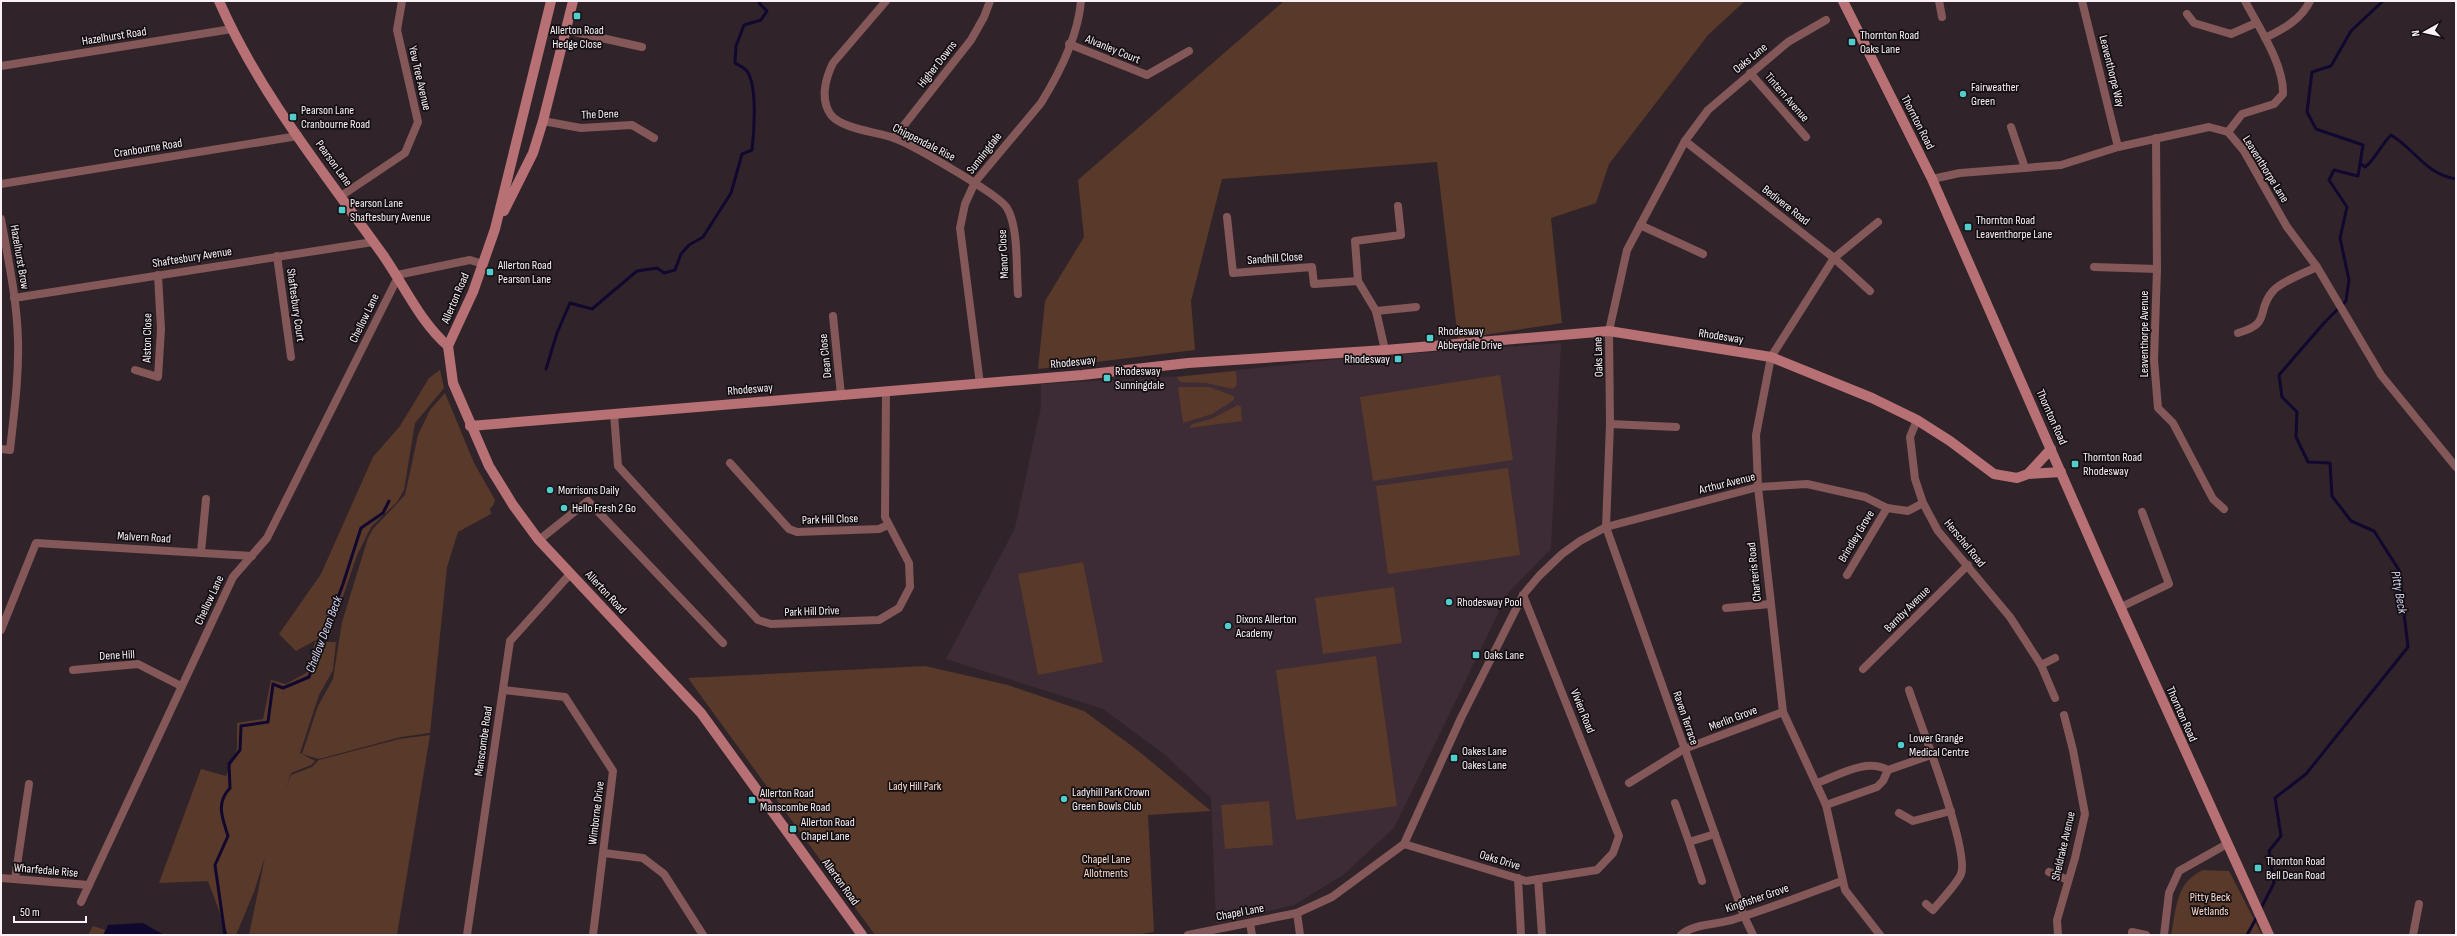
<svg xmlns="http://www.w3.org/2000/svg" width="2457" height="936" font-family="'Sofia Sans Condensed',sans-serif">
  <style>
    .built { fill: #3d2c35 }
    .green { fill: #593929 }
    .water { fill: #11082f }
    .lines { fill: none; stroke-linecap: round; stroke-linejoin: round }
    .stream { stroke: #11082f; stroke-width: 3 }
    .street { stroke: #845758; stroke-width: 8 }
    .secondary { stroke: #b77073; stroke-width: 10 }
    .poi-dot { fill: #52cdce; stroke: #140f12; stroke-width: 1.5 }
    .labels { text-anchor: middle; stroke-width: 3.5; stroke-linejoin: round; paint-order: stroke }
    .poi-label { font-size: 12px; fill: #f9f1f5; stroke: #140f12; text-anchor: start }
    .street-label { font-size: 12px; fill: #f9f1f5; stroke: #140f12 }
    .park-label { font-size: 12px; fill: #fbdbcc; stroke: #140f12 }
    .water-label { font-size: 13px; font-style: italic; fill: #d6d5f3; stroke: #140f12 }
  </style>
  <rect width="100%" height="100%" fill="#30242a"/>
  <path class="built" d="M1561 343 1551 549 1508 593 1394 828 1343 875 1294 905 1216 924 1211 798 1164 754 1103 709 946 659 1015 528 1041 407V384L1182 376 1348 358Z"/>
  <g class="green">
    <path d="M1284 1H1745L1708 35 1609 164 1596 203 1551 218 1562 323 1458 339 1437 162 1222 179 1191 301 1195 350 1038 369 1045 301 1084 237 1078 180Z"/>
    <path d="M440 370 444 388 415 423 404 490 397 502 371 527 357 555 331 632 296 651 279 634 321 574 373 457 400 426 429 378Z"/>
    <path d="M1236 371 1237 385 1233 389 1206 383 1180 382 1177 377Z"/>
    <path d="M1500 375 1513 460 1373 481 1360 397Z"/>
    <path d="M1178 387H1209L1234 396V400L1212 414 1183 423Z"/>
    <path d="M445 393 474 463 495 500 493 506 490 508 491 514 458 532 447 567 430 733 401 737 319 759 302 754 318 706 333 679 342 622 368 538 373 529 405 495 418 435 430 410Z"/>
    <path d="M1238 405 1241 407 1242 421 1189 428 1192 424 1211 419Z"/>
    <path d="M1508 468 1520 555 1388 574 1376 486Z"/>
    <path d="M1083 562 1103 662 1038 675 1018 574Z"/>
    <path d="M1394 587 1402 643 1323 654 1315 598Z"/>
    <path d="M315 642H336L333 670 319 695 300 753 315 761 311 765 291 773 286 789 291 775 312 767 319 760 399 739 430 735 397 935H249L265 857 254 892 236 935H228L208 881 159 883 201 769 226 776 237 749V723L263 719 271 680 286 684 306 673Z"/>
    <path d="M1376 656 1397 806 1296 820 1276 670Z"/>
    <path d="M925 666 1008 685 1084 711 1136 749 1211 811 1148 815 1154 932 1135 935H875L688 678Z"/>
    <path d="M1269 801 1273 845 1225 849 1221 805Z"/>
    <path d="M2203 870 2229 871 2262 935H2171C2177 907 2175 883 2203 870Z"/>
    <path d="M93 926 121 935H88Z"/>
  </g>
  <path class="water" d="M143 923 164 935H103L108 925Z"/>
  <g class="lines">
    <g class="stream">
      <path d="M2360 163 2365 167C2375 160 2380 146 2391 135 2417 151 2424 173 2456 179"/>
      <path d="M546 369 557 333 570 303 592 309 637 271 657 268 664 273 675 270 681 254 689 245 703 237 731 193 742 154 752 150C754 133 758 83 746 70 743 67 738 65 735 63L736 46 744 25 761 20 767 11 759 3 761 1"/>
      <path d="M2260 910 2274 883 2269 851 2281 836 2275 798 2306 774 2408 647 2399 570 2374 531 2351 521 2332 496 2330 463 2308 462 2296 437 2297 412 2282 397 2279 375 2324 323 2346 301 2349 280 2340 238 2347 207 2329 180 2334 170 2358 176 2363 145 2316 129 2307 112 2312 72 2331 66 2351 31 2383 1"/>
      <path d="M225 935 215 865 228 836C223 819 215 804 230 788L229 764 240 750 241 726 268 722 273 684 283 688 309 677 343 584 361 528 383 513 389 501"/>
      <path d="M2247 935 2258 915"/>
    </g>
    <g class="street">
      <path d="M886 1 833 63C825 79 820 100 831 115 842 129 878 132 894 138 911 144 1000 195 1007 208 1019 228 1016 270 1018 294"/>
      <path d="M1939 1 1942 17"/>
      <path d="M2082 1 2118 147"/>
      <path d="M2187 14 2194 23 2231 34 2256 23"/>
      <path d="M566 30 642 47"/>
      <path d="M2265 38C2283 29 2301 20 2310 1"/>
      <path d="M1069 44 1147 75 1189 51"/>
      <path d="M1 66 232 29"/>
      <path d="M1750 73 1806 137"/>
      <path d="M543 121 581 128 632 125 654 138"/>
      <path d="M2011 127 2025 168"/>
      <path d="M2228 132 2242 114 2274 104 2283 94C2284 64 2259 28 2245 1"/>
      <path d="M894 138 971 40 984 17 990 1"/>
      <path d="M2156 138 2157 269 2154 360 2158 408 2173 423 2213 499 2224 509"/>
      <path d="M1685 141 1834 258 1870 291"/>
      <path d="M1932 179 1960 173 2061 165 2118 147 2209 127 2228 132 2244 151 2287 227 2317 267 2381 375 2456 467"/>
      <path d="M1 184 298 136"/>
      <path d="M341 196 405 153 418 122 397 30 402 1"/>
      <path d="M1227 217 1233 273 1312 267 1314 284 1358 281"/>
      <path d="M1 219C8 259 17 299 18 340 19 377 14 413 10 450L1 449"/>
      <path d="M1878 222 1834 258 1771 357 1756 435 1758 487 1783 712 1826 805 1845 890 1880 935"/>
      <path d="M1640 225 1703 254"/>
      <path d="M277 256 291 357"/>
      <path d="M2094 267 2157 269"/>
      <path d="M397 275 470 260 483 264"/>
      <path d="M14 298 373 242"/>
      <path d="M1376 311 1416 307"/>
      <path d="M833 316 841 395"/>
      <path d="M2238 333C2273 323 2255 311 2273 291 2280 282 2306 272 2317 267"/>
      <path d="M1385 350 1376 311 1358 281 1355 241 1401 235 1398 206"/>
      <path d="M135 370 158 377 161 329 158 275"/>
      <path d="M980 384 960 228 965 204 975 182 1041 103C1059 74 1078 36 1081 1"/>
      <path d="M614 414 618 466 758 620 771 624 879 620 899 608 910 587 909 563 885 517 886 391"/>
      <path d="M1917 420 1910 437 1915 479 1923 503 1938 531 2010 617 2041 665 2055 698"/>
      <path d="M1610 424 1676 427"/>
      <path d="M730 463 789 529 797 532 879 529 888 525"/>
      <path d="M539 540 588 501 723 643"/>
      <path d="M201 552 206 499"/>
      <path d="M1847 575 1887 508"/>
      <path d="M2121 607 2169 584 2142 512"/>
      <path d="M1726 608 1770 604"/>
      <path d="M1 630 36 543 252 556"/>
      <path d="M2041 665 2055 658"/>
      <path d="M1863 669 1968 565"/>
      <path d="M73 670 138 664 181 686"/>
      <path d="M503 690 565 697 613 771 593 935"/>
      <path d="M1909 690C1919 721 1970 850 1961 874 1957 884 1940 901 1933 910L1926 904"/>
      <path d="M1629 783 1684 749 1783 712"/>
      <path d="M1817 783C1839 775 1866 758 1888 770L1931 755"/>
      <path d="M1675 803 1689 842 1715 834"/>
      <path d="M1826 805 1877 787 1883 781 1888 770"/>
      <path d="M1899 813 1913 821 1951 811"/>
      <path d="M1689 842 1702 881"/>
      <path d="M1404 844 1526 881 1597 870 1613 853 1619 836 1523 595"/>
      <path d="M604 853 643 858 664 874 703 935"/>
      <path d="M2049 872 2068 880"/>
      <path d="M1 878 89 885"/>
      <path d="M1518 878 1521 935"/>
      <path d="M15 879 29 784"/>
      <path d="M1538 879 1542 935"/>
      <path d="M81 902 233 577 267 538 398 277"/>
      <path d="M1297 913 1300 935"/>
      <path d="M1250 923 1252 935"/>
      <path d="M2132 932 2146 935"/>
      <path d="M467 935 510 641 571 573"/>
      <path d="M1188 935 1297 913 1332 897 1404 844 1461 718 1523 595 1539 576 1562 554 1580 541 1606 527 1610 424 1609 331 1627 250 1685 141 1708 110 1788 42 1826 20"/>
      <path d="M1681 935C1694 923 1718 925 1735 919 1771 908 1807 894 1842 881"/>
      <path d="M1753 935 1744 916 1606 527 1758 487 1807 484 1865 497 1887 508 1908 511 1923 503"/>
      <path d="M2058 935 2057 920 2075 858 2085 814 2073 750 2064 715"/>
      <path d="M2164 935 2169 893 2179 871 2227 844"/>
      <path d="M2413 935 2419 904"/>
    </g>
    <g class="secondary">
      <path d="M219 1C259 93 325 174 383 255 404 285 420 322 448 346"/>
      <path d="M551 1 495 229 473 292 448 346 453 383 489 466 513 505 538 539 701 713 862 935"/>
      <path d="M1843 1 1932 179 2104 571 2269 935"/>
      <path d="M504 211 533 153 543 121 573 1"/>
      <path d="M470 426 1082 375 1188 363 1385 350 1609 331 1771 357 1872 398 1917 420 1950 441 1994 474 2017 478 2028 474 2061 472"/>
      <path d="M2028 474 2051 449"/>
    </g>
  </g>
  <g class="poi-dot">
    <rect x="573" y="12" width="8" height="8" rx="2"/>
    <rect x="1848" y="38" width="8" height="8" rx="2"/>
    <circle cx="1963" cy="94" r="4"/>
    <rect x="289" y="113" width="8" height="8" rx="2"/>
    <rect x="338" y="206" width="8" height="8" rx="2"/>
    <rect x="1964" y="223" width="8" height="8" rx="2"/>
    <rect x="486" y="268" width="8" height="8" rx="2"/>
    <rect x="1426" y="334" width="8" height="8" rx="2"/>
    <rect x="1394" y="355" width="8" height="8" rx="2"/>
    <rect x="1103" y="374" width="8" height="8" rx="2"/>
    <rect x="2071" y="460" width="8" height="8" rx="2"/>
    <circle cx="550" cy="490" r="4"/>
    <circle cx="564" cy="508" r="4"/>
    <circle cx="1449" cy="602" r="4"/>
    <circle cx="1228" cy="626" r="4"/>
    <rect x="1472" y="651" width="8" height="8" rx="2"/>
    <circle cx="1901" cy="745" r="4"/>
    <rect x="1450" y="754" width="8" height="8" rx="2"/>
    <circle cx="1064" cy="799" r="4"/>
    <rect x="748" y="796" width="8" height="8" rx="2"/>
    <rect x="789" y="825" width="8" height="8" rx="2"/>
    <rect x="2254" y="864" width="8" height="8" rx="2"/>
  </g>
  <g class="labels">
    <g class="poi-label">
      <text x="577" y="34" text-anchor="middle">Allerton Road<tspan x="577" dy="14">Hedge Close</tspan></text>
      <text x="1860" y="39">Thornton Road<tspan x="1860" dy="14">Oaks Lane</tspan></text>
      <text x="1971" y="91">Fairweather<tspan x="1971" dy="14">Green</tspan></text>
      <text x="301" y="114">Pearson Lane<tspan x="301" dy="14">Cranbourne Road</tspan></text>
      <text x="350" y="207">Pearson Lane<tspan x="350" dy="14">Shaftesbury Avenue</tspan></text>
      <text x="1976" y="224">Thornton Road<tspan x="1976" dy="14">Leaventhorpe Lane</tspan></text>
      <text x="498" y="269">Allerton Road<tspan x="498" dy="14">Pearson Lane</tspan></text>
      <text x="1438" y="335">Rhodesway<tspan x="1438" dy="14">Abbeydale Drive</tspan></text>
      <text x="1390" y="363" text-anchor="end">Rhodesway</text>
      <text x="1115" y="375">Rhodesway<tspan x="1115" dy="14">Sunningdale</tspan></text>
      <text x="2083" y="461">Thornton Road<tspan x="2083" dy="14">Rhodesway</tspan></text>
      <text x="558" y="494">Morrisons Daily</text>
      <text x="572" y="512">Hello Fresh 2 Go</text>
      <text x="1457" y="606">Rhodesway Pool</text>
      <text x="1236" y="623">Dixons Allerton<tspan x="1236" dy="14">Academy</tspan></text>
      <text x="1484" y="659">Oaks Lane</text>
      <text x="1909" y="742">Lower Grange<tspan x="1909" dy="14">Medical Centre</tspan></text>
      <text x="1462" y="755">Oakes Lane<tspan x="1462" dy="14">Oakes Lane</tspan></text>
      <text x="1072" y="796">Ladyhill Park Crown<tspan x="1072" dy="14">Green Bowls Club</tspan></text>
      <text x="760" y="797">Allerton Road<tspan x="760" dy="14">Manscombe Road</tspan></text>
      <text x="801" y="826">Allerton Road<tspan x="801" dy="14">Chapel Lane</tspan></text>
      <text x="2266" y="865">Thornton Road<tspan x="2266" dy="14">Bell Dean Road</tspan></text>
    </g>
    <g class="street-label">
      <text transform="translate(114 36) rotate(-9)" y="4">Hazelhurst Road</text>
      <text transform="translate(1113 49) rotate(22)" y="4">Alvanley Court</text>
      <text transform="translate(1750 58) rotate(-39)" y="4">Oaks Lane</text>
      <text transform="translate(937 64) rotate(-52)" y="4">Higher Downs</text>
      <text transform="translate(2112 71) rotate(76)" y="4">Leaventhorpe Way</text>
      <text transform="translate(420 78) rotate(77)" y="4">Yew Tree Avenue</text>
      <text transform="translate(1787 97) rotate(49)" y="4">Tintern Avenue</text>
      <text transform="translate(600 114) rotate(-2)" y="4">The Dene</text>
      <text transform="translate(1918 122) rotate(63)" y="4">Thornton Road</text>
      <text transform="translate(924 142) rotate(27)" y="4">Chippendale Rise</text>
      <text transform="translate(148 148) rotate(-9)" y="4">Cranbourne Road</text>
      <text transform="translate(984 153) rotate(-52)" y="4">Sunningdale</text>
      <text transform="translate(334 163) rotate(54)" y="4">Pearson Lane</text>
      <text transform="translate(2266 169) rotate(58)" y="4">Leaventhorpe Lane</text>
      <text transform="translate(1786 205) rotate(38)" y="4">Bedivere Road</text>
      <text transform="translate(1003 254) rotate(-93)" y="4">Manor Close</text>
      <text transform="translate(20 257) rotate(80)" y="4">Hazelhurst Brow</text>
      <text transform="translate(192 257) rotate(-9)" y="4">Shaftesbury Avenue</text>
      <text transform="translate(1275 258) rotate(-4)" y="4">Sandhill Close</text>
      <text transform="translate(455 298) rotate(-67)" y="4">Allerton Road</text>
      <text transform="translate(296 305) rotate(82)" y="4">Shaftesbury Court</text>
      <text transform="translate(364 318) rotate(-64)" y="4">Chellow Lane</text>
      <text transform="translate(2144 334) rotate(-90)" y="4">Leaventhorpe Avenue</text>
      <text transform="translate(1721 336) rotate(9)" y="4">Rhodesway</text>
      <text transform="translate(147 338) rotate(-89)" y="4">Alston Close</text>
      <text transform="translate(825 356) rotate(-96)" y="4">Dean Close</text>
      <text transform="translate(1598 357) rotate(-92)" y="4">Oaks Lane</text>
      <text transform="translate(1073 362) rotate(-6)" y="4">Rhodesway</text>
      <text transform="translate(750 389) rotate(-5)" y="4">Rhodesway</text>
      <text transform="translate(2052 417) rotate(66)" y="4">Thornton Road</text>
      <text transform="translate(1727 483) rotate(-14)" y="4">Arthur Avenue</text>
      <text transform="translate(830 519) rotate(-2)" y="4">Park Hill Close</text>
      <text transform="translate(1856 536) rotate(-59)" y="4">Brindley Grove</text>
      <text transform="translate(144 537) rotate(3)" y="4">Malvern Road</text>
      <text transform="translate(1965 543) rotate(51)" y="4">Herschel Road</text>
      <text transform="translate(1754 572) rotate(-96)" y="4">Charteris Road</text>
      <text transform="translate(606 592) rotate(47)" y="4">Allerton Road</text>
      <text transform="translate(209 600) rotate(-65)" y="4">Chellow Lane</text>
      <text transform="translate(1907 609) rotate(-45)" y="4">Barnby Avenue</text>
      <text transform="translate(812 611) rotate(-2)" y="4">Park Hill Drive</text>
      <text transform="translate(117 655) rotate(-3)" y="4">Dene Hill</text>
      <text transform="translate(1583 711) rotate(68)" y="4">Vivien Road</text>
      <text transform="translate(2182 714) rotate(66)" y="4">Thornton Road</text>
      <text transform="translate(1686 718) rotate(71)" y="4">Raven Terrace</text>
      <text transform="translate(1733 718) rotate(-21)" y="4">Merlin Grove</text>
      <text transform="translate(483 741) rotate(-82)" y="4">Manscombe Road</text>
      <text transform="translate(596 813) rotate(-83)" y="4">Wimborne Drive</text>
      <text transform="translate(2063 846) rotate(-77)" y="4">Sheldrake Avenue</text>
      <text transform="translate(1500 860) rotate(17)" y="4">Oaks Drive</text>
      <text transform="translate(46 870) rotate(5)" y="4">Wharfedale Rise</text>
      <text transform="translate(841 882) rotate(54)" y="4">Allerton Road</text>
      <text transform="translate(1757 898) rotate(-19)" y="4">Kingfisher Grove</text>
      <text transform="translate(1240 912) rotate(-11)" y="4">Chapel Lane</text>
    </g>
    <g class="park-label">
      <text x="915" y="790">Lady Hill Park</text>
      <text x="1106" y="863">Chapel Lane<tspan x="1106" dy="14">Allotments</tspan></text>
      <text x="2210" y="901">Pitty Beck<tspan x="2210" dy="14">Wetlands</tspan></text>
    </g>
    <g class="water-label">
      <text transform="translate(2400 592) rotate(80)" y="5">Pitty Beck</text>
      <text transform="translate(323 634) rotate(-69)" y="5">Chellow Dean Beck</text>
    </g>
  </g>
  <rect width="2457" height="936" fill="none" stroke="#f9f1f5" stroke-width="4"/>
  <g transform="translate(2425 32) rotate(262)" stroke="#140f12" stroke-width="3" paint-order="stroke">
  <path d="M0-3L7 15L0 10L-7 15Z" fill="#f9f1f5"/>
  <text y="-6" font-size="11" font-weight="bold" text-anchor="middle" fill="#f9f1f5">N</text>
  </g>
  <path d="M14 916v6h72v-6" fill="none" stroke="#f9f1f5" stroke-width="2"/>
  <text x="20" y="916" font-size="12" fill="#f9f1f5" stroke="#140f12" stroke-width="3" paint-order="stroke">50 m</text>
</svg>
